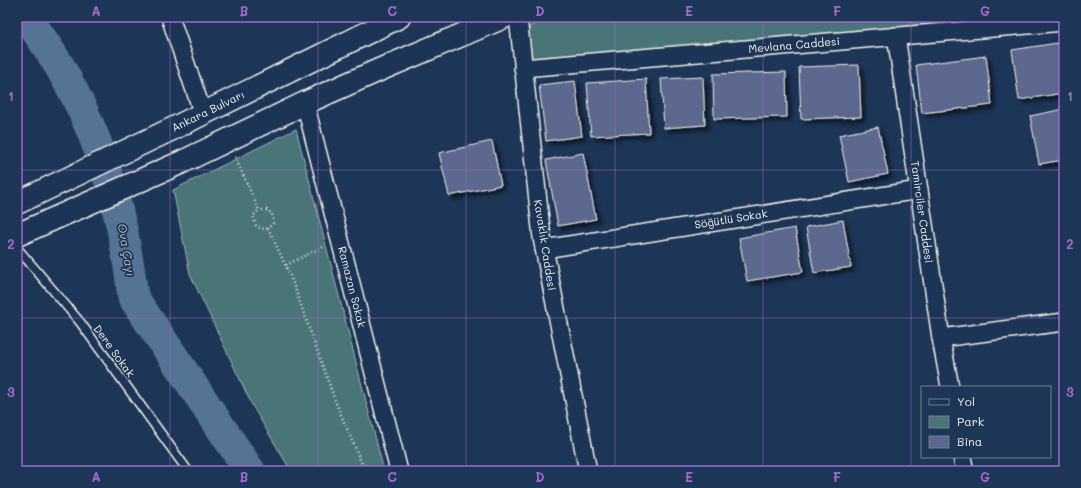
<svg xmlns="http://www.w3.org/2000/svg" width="1081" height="488" font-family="Mali,sans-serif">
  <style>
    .green { fill: #4a7478; stroke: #9fb2b0 }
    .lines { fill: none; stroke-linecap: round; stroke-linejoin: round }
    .river { stroke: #557395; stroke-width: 31 }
    .building { fill: #5b678e; stroke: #f4f1e8; filter: url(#shadow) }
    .service-casing { stroke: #f4f1e8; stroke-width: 11 }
    .minor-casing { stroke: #f4f1e8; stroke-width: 20 }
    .secondary-casing { stroke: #f4f1e8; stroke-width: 25 }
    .path { stroke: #f4f1e8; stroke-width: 2.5; stroke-dasharray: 1 3; stroke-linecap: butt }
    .service { stroke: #1d3557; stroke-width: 8 }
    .minor { stroke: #1d3557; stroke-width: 17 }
    .secondary { stroke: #1d3557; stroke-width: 22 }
    .grid { fill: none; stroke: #9f67cb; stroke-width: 1; stroke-opacity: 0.55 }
    .labels { text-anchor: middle; stroke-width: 3.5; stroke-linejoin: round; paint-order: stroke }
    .street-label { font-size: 11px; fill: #f4f1e8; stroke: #1d3557 }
    .water-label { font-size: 12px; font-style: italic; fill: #b4bfc7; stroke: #1d3557 }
    .neatline { fill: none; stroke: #9f67cb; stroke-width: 1.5 }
    .grid-label { font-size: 13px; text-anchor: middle; font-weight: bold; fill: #9f67cb }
  </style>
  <defs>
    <filter id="shadow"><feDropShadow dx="3.5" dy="3.5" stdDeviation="2" flood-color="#0009"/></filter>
  </defs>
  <rect width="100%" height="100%" fill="#1d3557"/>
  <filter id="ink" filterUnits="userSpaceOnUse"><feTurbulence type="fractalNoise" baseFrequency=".025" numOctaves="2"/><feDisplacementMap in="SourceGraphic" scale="8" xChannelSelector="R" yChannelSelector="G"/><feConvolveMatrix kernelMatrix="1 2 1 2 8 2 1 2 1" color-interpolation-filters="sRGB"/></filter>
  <g filter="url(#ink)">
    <g class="green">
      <path d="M552 17H1042L523 68 530 26Z"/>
      <path d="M296 129 384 471H291L253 407 190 274 173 190Z"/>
    </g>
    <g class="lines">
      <path class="river" d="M25 17C39 32 49 50 60 67 102 139 124 215 133 297L250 471"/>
    </g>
    <g class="building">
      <path d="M1064 42V93L1019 100 1012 50Z"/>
      <path d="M986 56 992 105 922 113 916 65Z"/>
      <path d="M859 65 861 117 801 119 799 67Z"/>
      <path d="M786 72 787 117 714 119 713 74Z"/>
      <path d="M703 77 705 125 664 128 661 79Z"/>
      <path d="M646 79 649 133 591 136 587 83Z"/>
      <path d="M575 81 582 136 546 141 539 85Z"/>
      <path d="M1064 109V160L1039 164 1030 116Z"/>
      <path d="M878 127 888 174 849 182 839 135Z"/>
      <path d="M492 141 501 185 449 196 439 153Z"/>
      <path d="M583 153 596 219 558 226 546 160Z"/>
      <path d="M843 220 851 267 814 273 806 227Z"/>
      <path d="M795 228 803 272 747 281 739 238Z"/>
    </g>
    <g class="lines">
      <defs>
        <path id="service" d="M17 248 80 322 188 471"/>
        <g id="minor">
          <path d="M170 17 203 114"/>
          <path d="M518 17 542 238 588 471"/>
          <path d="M896 36 941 338 950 387"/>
          <path d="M523 68 1064 22"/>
          <path d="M305 103 399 471"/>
          <path d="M544 249 919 190"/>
          <path d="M941 338 1064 322"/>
          <path d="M962 457 965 471"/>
        </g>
        <g id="secondary">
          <path d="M17 203 172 129 399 17"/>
          <path d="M17 235 182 162 305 103 379 70 504 17"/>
        </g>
      </defs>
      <use href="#service" class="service-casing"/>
      <use href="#minor" class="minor-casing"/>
      <use href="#secondary" class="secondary-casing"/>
      <g class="path">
        <path d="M235 157 259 210 253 216 256 226C264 230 267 230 273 223L272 214 267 210H259"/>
        <path d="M268 228 290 275 336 403 365 471"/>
        <path d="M286 265 325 246"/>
      </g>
      <use href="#service" class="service"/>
      <use href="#minor" class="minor"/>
      <use href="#secondary" class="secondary"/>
    </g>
  </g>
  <path class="grid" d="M170 17V471M318 17V471M466 17V471M615 17V471M763 17V471M911 17V471M17 170H1064M17 318H1064"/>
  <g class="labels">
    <g class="street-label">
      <text transform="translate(794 45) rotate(-5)" y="4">Mevlana Caddesi</text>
      <text transform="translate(208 111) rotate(-26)" y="4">Ankara Bulvarı</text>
      <text transform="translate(922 212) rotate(82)" y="4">Tamirciler Caddesi</text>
      <text transform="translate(731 219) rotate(-9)" y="4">Söğütlü Sokak</text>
      <text transform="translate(545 245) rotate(81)" y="4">Kavaklık Caddesi</text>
      <text transform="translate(352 287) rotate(76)" y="4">Ramazan Sokak</text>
      <text transform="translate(114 351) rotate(54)" y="4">Dere Sokak</text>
    </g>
    <g class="water-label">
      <text transform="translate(126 250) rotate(80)" y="4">Ova Çayı</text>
    </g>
  </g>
  <rect width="1081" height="488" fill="none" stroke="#1d3557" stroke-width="44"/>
  <rect x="921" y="386" width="130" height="72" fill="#1d3557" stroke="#738091"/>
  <rect x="929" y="399" width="20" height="6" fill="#1d3557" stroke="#738091"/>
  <text x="957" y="406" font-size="12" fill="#f4f1e8">Yol</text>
  <rect x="929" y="416" width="20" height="12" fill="#4a7478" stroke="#738091"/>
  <text x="957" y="426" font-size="12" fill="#f4f1e8">Park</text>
  <rect x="929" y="436" width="20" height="12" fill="#5b678e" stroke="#738091"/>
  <text x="957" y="446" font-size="12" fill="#f4f1e8">Bina</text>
  <rect x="22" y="22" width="1037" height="444" class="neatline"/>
  <g class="grid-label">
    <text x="96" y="16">A</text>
    <text x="244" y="16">B</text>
    <text x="392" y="16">C</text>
    <text x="540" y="16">D</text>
    <text x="689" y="16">E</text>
    <text x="837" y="16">F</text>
    <text x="985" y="16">G</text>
    <text x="11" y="101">1</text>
    <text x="1070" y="101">1</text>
    <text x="11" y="249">2</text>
    <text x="1070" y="249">2</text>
    <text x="11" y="397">3</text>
    <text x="1070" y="397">3</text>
    <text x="96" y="482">A</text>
    <text x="244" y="482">B</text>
    <text x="392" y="482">C</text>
    <text x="540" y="482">D</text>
    <text x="689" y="482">E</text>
    <text x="837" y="482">F</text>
    <text x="985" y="482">G</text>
  </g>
</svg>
